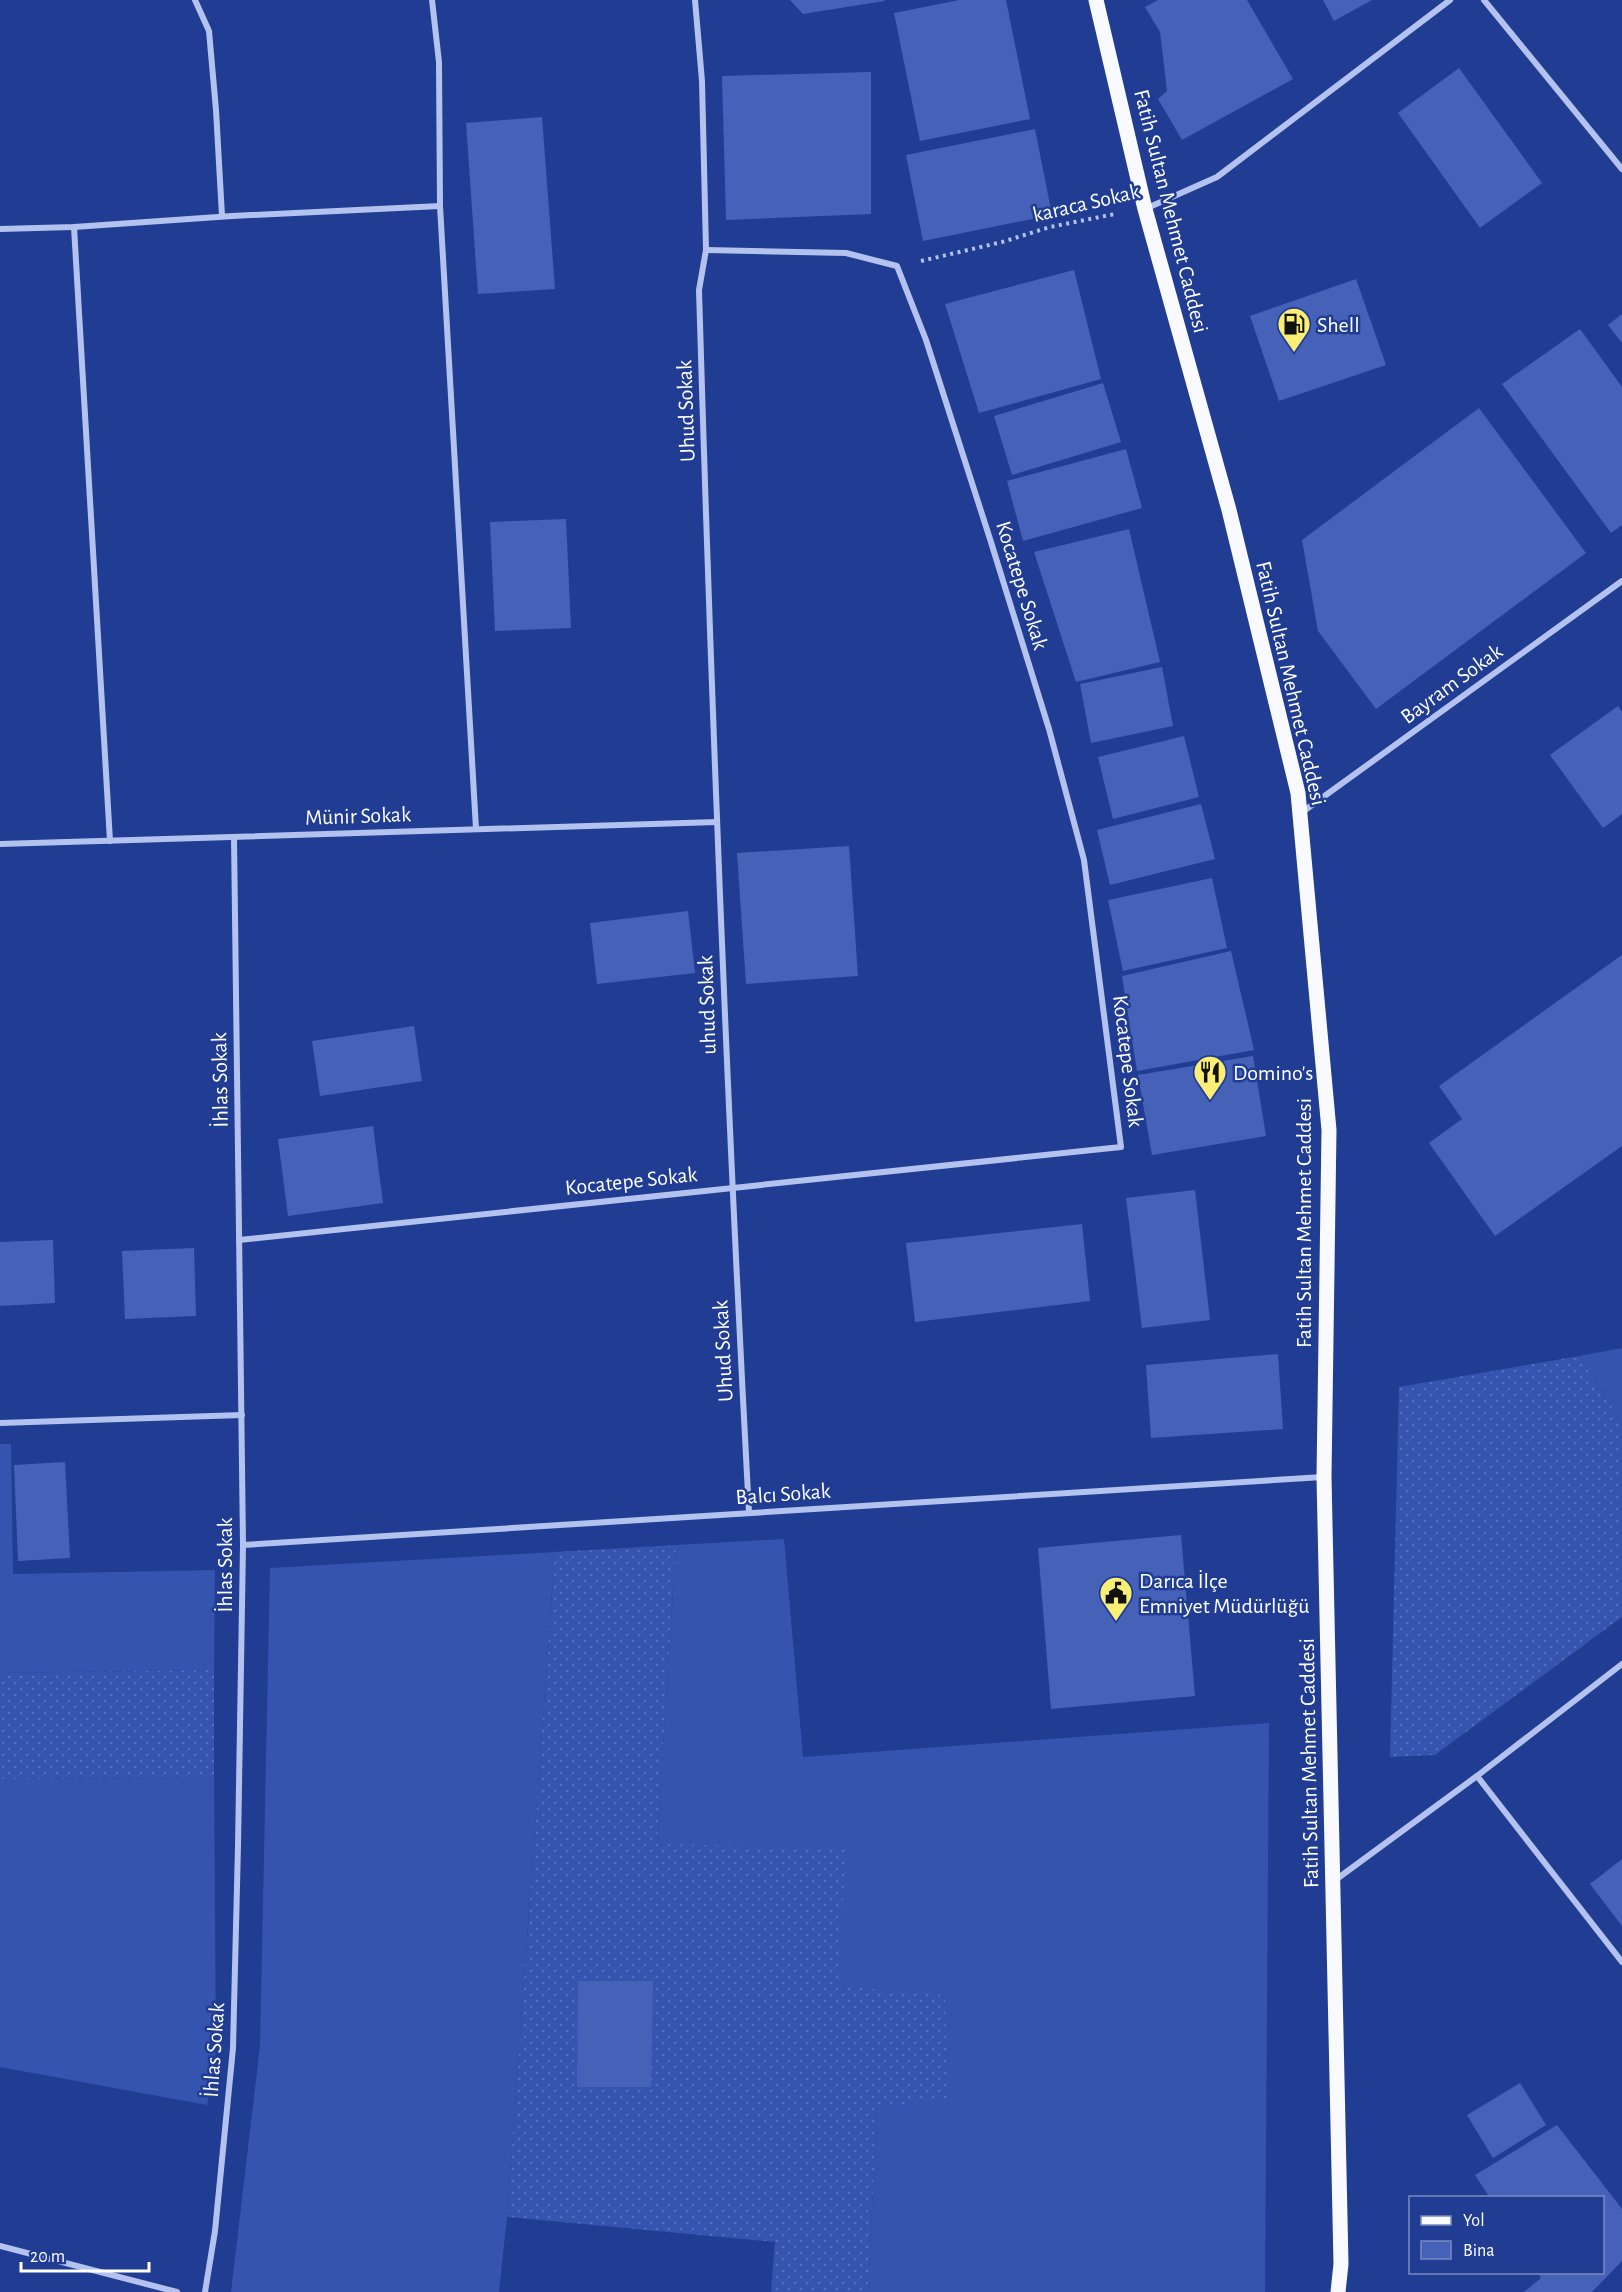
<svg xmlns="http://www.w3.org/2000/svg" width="1622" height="2292" font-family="'Alegreya Sans',sans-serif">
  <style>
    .grass { fill: #3454b0 }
    .garden { fill: url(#garden-dots) }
    .building { fill: #4562b8 }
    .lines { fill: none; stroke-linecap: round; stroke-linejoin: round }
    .path { stroke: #b3c2ee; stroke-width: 4; stroke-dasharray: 3 4.5; stroke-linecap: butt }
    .street { stroke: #b3c2ee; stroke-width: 6 }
    .primary { stroke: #f9faff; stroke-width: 15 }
    .labels { text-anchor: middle; stroke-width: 5; stroke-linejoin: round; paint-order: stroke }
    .street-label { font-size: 22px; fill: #fff; stroke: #203c93 }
    .poi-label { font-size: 22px; fill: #fff; stroke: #203c93; text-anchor: start }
  </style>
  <defs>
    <pattern id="garden-dots" width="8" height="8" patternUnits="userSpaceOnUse" patternTransform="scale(1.5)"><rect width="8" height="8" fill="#3454b0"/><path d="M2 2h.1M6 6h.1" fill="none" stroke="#526ebc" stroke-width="1.8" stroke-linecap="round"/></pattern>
  </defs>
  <rect width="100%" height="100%" fill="#203c93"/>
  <g class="grass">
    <path d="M1622 1348V1423L1579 1356Z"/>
    <path d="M0 1444H11L13 1574 215 1570 214 1670 0 1673Z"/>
    <path d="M784 1539 803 1757 1269 1723 1265 2292H868L877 2108 838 1986 657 1844 676 1545Z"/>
    <path d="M555 1552 507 2217 499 2292H231L260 2046 270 1568Z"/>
    <path d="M214 1778 216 2050 207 2105 0 2067V1779Z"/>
  </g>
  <g class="garden">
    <path d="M1579 1356 1622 1423V1617L1435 1755 1390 1757 1399 1387Z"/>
    <path d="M676 1545 657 1844 846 1848 838 1986 945 1995 947 2098 877 2108 868 2292H771L775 2242 507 2217 555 1552Z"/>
    <path d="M214 1670V1778L0 1779V1673Z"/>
  </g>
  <g class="building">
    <path d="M790 0H884V1L803 14Z"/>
    <path d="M959 0H1006L1030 119 920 141 894 13Z"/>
    <path d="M1158 0H1247L1293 79 1182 140 1158 99 1167 91 1160 32 1145 7Z"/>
    <path d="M1323 0H1372L1334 21Z"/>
    <path d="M1459 68 1542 183 1480 228 1398 113Z"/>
    <path d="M871 72V214L726 220 722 76Z"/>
    <path d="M542 117 555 289 478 294 466 123Z"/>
    <path d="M1035 129 1052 215 923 241 906 155Z"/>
    <path d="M1074 270 1101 379 979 413 945 304Z"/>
    <path d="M1356 279 1386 365 1279 401 1250 316Z"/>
    <path d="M1622 314V343L1608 325Z"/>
    <path d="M1580 329 1622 387V525L1611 533 1502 384Z"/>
    <path d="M1103 383 1121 442 1012 475 994 416Z"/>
    <path d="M1479 408 1586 553 1376 709 1318 631 1302 540Z"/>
    <path d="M1126 449 1142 508 1023 541 1007 481Z"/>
    <path d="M566 519 571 628 495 631 490 522Z"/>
    <path d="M1129 529 1160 662 1076 682 1034 552Z"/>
    <path d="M1162 667 1173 726 1091 743 1080 684Z"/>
    <path d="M1618 706 1622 712V814L1603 828 1550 755Z"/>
    <path d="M1184 736 1199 797 1113 819 1098 757Z"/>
    <path d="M1201 804 1215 859 1110 885 1097 830Z"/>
    <path d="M849 846 858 976 746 984 737 853Z"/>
    <path d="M1212 878 1227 948 1123 971 1108 900Z"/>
    <path d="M688 911 695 973 597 984 590 923Z"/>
    <path d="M1231 951 1254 1050 1137 1071 1122 976Z"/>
    <path d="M1622 955V1146L1495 1236 1429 1143 1462 1119 1439 1086Z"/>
    <path d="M414 1026 422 1081 320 1096 312 1041Z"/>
    <path d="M1253 1056 1266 1136 1152 1155 1138 1075Z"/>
    <path d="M373 1126 383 1203 288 1216 278 1139Z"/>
    <path d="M1195 1190 1210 1320 1142 1328 1126 1198Z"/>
    <path d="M1082 1224 1090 1301 915 1322 906 1243Z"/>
    <path d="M53 1240 55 1303 0 1306V1242Z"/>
    <path d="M194 1248 196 1316 125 1319 122 1251Z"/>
    <path d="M1278 1354 1283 1429 1151 1438 1146 1365Z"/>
    <path d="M65 1462 70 1558 18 1561 14 1465Z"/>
    <path d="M1181 1535 1195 1696 1051 1709 1038 1548Z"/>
    <path d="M1622 1859V1926L1590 1884Z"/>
    <path d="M578 1981H653L651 2087H577Z"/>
    <path d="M1520 2083 1546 2125 1493 2158 1467 2115Z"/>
    <path d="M1557 2125 1622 2209V2261L1592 2292H1524L1541 2278 1538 2272H1602V2198H1490L1475 2175Z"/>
  </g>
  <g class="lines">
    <path class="path" d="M921 261 1002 242 1050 227 1115 214"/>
    <g class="street">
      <path d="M195 0 209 31 216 110 222 216"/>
      <path d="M432 0 439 62 440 206 476 829"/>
      <path d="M695 0 702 81 706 250 699 290C711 698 727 1105 749 1513"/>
      <path d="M1484 0 1622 169"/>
      <path d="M1145 209 1217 177 1450 0"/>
      <path d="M74 227 110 841"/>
      <path d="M0 229 74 227 232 216 440 206"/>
      <path d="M1301 813 1622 581"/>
      <path d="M0 844 717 822"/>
      <path d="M239 1240 1121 1147 1084 860 1049 729 990 539 926 340 897 266 846 253 706 250"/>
      <path d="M0 1423 242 1415"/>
      <path d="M243 1545 1323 1477"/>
      <path d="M1477 1776 1622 1664"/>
      <path d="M1334 1881 1477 1776 1622 1962"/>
      <path d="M0 2246 177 2292"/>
      <path d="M205 2292 215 2231 233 2048 238 1846 243 1545 234 837"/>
    </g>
    <path class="primary" d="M1096 0 1145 209 1229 510 1298 793 1329 1130 1324 1477 1341 2264 1338 2292"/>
  </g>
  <defs>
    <symbol id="fuel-pin" viewBox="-11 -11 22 30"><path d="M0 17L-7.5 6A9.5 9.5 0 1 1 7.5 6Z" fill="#fbee74" stroke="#203c93"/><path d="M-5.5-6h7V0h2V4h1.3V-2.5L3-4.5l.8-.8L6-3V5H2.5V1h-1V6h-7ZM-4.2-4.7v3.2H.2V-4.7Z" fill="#111"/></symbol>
    <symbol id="restaurant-pin" viewBox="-11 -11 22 30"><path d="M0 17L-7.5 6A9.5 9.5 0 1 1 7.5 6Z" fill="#fbee74" stroke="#203c93"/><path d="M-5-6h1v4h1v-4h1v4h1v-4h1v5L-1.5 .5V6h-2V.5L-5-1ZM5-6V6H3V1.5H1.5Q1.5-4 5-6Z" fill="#111"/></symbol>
    <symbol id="civic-pin" viewBox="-11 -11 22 30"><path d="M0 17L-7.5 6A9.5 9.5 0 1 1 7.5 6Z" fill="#fbee74" stroke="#203c93"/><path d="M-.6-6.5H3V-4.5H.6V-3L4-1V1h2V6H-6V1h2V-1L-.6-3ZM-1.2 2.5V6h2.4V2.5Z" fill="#111"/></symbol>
  </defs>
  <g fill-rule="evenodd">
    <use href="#fuel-pin" x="1275" y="305" width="38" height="52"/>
    <use href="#restaurant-pin" x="1191" y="1053" width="38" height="52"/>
    <use href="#civic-pin" x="1097" y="1574" width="38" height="52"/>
  </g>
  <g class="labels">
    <g class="street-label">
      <text transform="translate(1086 202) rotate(-13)" y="8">karaca Sokak</text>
      <text transform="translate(1172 211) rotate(76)" y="8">Fatih Sultan Mehmet Caddesi</text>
      <text transform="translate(685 411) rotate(-92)" y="8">Uhud Sokak</text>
      <text transform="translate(1023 585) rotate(73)" y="8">Kocatepe Sokak</text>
      <text transform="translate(1292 683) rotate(77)" y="8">Fatih Sultan Mehmet Caddesi</text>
      <text transform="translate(1451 683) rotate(-36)" y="8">Bayram Sokak</text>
      <text transform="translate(358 815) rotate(-2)" y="8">Münir Sokak</text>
      <text transform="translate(706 1005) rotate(-92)" y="8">uhud Sokak</text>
      <text transform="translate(1129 1061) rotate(83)" y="8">Kocatepe Sokak</text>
      <text transform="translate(219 1080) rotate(-91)" y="8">İhlas Sokak</text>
      <text transform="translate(631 1180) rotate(-6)" y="8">Kocatepe Sokak</text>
      <text transform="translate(1303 1223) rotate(-90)" y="8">Fatih Sultan Mehmet Caddesi</text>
      <text transform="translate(722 1351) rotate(-93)" y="8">Uhud Sokak</text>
      <text transform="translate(783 1493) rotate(-4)" y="8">Balcı Sokak</text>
      <text transform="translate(224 1565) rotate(-90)" y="8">İhlas Sokak</text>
      <text transform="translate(1308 1763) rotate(-91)" y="8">Fatih Sultan Mehmet Caddesi</text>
      <text transform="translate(213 2050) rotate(-86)" y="8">İhlas Sokak</text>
    </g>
    <g class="poi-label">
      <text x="1317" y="332">Shell</text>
      <text x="1233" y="1080">Domino's</text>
      <text x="1139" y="1588">Darıca İlçe<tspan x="1139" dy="25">Emniyet Müdürlüğü</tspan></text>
    </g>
  </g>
  <rect x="1409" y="2196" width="195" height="78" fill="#203c93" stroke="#798abe" stroke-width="1.5"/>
  <rect x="1421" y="2216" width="30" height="9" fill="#f9faff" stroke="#798abe" stroke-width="1.5"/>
  <text x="1463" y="2226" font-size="18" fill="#ffffff">Yol</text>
  <rect x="1421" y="2241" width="30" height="18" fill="#4562b8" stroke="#798abe" stroke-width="1.5"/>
  <text x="1463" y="2256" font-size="18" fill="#ffffff">Bina</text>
  <path d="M21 2262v9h128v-9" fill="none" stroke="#ffffff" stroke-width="3"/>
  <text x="30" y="2262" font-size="18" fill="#ffffff" stroke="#203c93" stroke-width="4.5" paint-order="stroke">20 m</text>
</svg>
